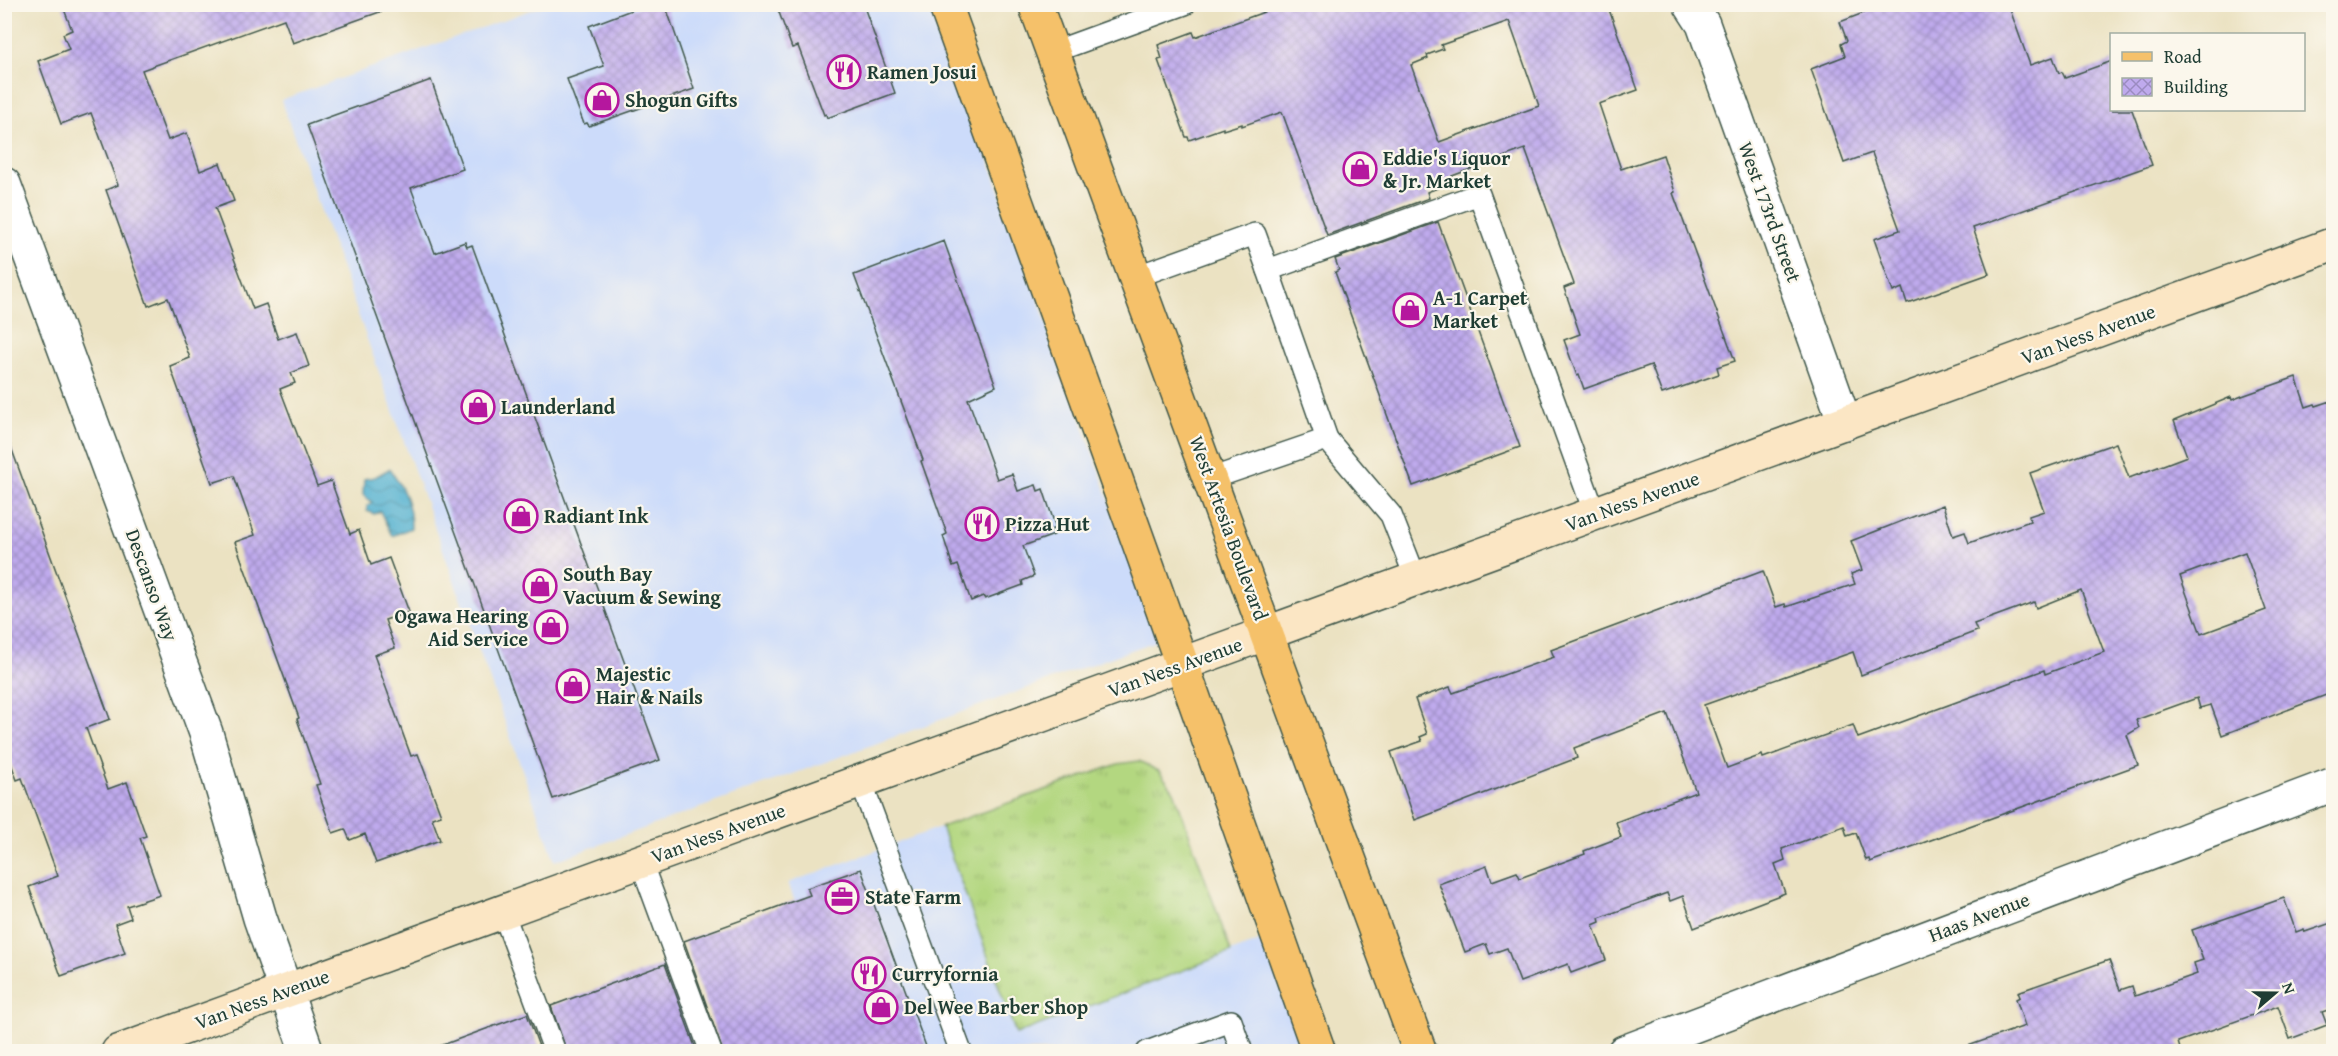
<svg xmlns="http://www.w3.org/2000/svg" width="2338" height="1056" font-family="'Gentium Book Plus',serif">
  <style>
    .built { fill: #ccdbfa }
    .grass { fill: url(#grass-tufts); stroke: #698a5a; stroke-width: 1.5 }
    .water { fill: url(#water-waves); stroke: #387782; stroke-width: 1.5 }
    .building { fill: url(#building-cross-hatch); fill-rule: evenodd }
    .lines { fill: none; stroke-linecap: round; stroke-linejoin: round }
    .service-casing { stroke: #3e5649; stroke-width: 24 }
    .minor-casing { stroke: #3e5649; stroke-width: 36 }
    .secondary-casing { stroke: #3e5649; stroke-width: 36 }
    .primary-casing { stroke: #3e5649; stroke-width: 36 }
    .service { stroke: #fff; stroke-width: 21 }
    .minor { stroke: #fff; stroke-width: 33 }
    .secondary { stroke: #fbe6c4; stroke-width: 33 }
    .primary { stroke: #f5c16b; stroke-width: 33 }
    .labels { text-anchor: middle; stroke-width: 4.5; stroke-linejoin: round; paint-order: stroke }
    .poi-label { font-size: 20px; font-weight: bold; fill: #1f3d34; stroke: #fbf7ec; text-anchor: start }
    .street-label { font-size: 20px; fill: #1f3d34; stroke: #fbf7ec }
  </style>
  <defs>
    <pattern id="grass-tufts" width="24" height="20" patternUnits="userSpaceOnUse" patternTransform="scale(1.5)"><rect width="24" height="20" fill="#b3d780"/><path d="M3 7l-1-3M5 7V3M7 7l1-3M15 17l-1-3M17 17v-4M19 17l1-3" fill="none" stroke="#9ab96f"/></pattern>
    <pattern id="water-waves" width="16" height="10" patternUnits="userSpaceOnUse" patternTransform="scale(1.5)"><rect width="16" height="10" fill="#52b1d0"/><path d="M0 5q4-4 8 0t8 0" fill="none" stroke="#4391aa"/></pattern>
    <pattern id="building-cross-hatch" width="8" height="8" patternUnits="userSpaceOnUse" patternTransform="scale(1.5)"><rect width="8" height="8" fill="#bfaaed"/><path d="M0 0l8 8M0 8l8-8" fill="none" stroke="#9b8cc1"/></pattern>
  </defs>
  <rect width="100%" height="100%" fill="#fbf7ec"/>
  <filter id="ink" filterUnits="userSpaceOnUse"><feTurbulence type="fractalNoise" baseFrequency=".0167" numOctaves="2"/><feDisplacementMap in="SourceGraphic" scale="12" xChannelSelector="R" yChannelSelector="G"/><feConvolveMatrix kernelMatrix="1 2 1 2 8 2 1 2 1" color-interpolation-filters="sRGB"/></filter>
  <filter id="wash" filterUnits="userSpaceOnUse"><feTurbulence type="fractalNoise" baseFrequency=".008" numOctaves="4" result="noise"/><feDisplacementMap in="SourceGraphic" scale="24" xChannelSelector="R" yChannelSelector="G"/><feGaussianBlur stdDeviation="1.35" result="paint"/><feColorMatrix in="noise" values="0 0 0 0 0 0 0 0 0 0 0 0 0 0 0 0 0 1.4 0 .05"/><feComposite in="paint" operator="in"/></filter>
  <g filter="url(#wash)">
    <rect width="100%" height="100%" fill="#ebe2c2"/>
    <g class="built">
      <path d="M545 5H934L1159 640 555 861 281 100Z"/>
      <path d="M941 827 1016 1033 1270 937 1311 1051H850L788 883Z"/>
    </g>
    <path class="grass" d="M1139 761 1159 771 1174 791 1231 952 1016 1034 941 827 1118 764Z"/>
    <path class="water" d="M389 469C404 488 411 505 411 528L392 536 380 511 374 514 367 511V506L372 502 363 495 364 479 375 477Z"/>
    <g id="blocks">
      <g class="building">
        <path d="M62 4H387L388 9 293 43 284 19 142 70 168 140 187 133 200 171 220 163 234 201 215 208 253 309 266 304 278 339 297 332 309 366 291 373 295 383 280 389 317 486 331 481 350 534 359 530 371 565 389 558 409 612 385 620 395 648 374 655 411 756 418 754 441 815 432 818 440 840 376 863 365 834 350 840 345 829 333 833 316 785 320 784 297 719 299 718 235 542 255 535 234 476 212 483 170 366 190 358 168 298 148 306 106 190 118 185 91 113 61 124 38 61 69 49 63 34 72 30Z"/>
        <path d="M647 4H665L694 89 589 126 587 123 584 124 567 79 604 66 589 26Z"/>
        <path d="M776 4H863L895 93 827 118 826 114 824 115 798 46 792 48Z"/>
        <path d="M1261 4H1607L1638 90 1599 104 1621 169 1663 155 1675 192 1673 193 1735 361 1717 367 1719 374 1662 394 1651 365 1584 389 1579 375 1577 376 1564 340 1580 334 1564 288 1574 284 1525 149 1452 176 1454 182 1427 192 1429 198 1327 235 1282 112 1242 126V124L1223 130V128L1189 140 1188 137H1186L1158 60 1162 59 1158 45 1193 32 1195 37 1264 12ZM1509 21 1539 106 1439 142 1411 65 1428 58 1427 55 1443 49 1441 45Z"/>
        <path d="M1887 4H2008L2030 65 2053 57 2059 73 2062 72 2065 78 2112 61V110H2132L2152 165 1973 228 1989 274 1907 303 1902 288 1893 292 1874 239 1900 230 1872 153 1844 163 1811 69 1845 56 1841 44 1847 41 1840 22Z"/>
        <path d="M431 80 463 169 411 188 435 253 465 242 467 247 472 245 660 760 553 799 307 125Z"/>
        <path d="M1438 222 1520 447 1413 486 1335 272 1339 270 1335 259Z"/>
        <path d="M944 241 996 386 968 399 997 479 1012 474 1018 491 1036 485 1038 491 1043 489 1056 528 1052 529 1054 535 1023 546 1034 576 1022 581 1023 585 985 599 983 596 971 601 958 565 953 567 943 536 947 534 921 461 923 460 854 275Z"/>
        <path d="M2296 377 2306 407 2315 404 2316 406 2334 400V692L2222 735 2211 705 2200 708 2197 698 2136 720 2139 728 2127 735 2138 765 1870 862 1869 859 1866 860 1856 833 1847 836 1844 826 1782 849 1785 860 1775 864 1785 893 1694 928 1683 896 1670 901 1667 893 1599 918 1600 922 1593 925 1606 960 1571 973 1568 964 1520 982 1507 948 1490 954 1486 944 1465 952 1439 884 1487 866 1492 881 1517 872 1520 878 1585 854 1584 851 1621 837 1616 822 1696 792 1667 713 1574 748 1577 758 1415 820 1391 752 1422 741 1420 737 1427 734 1415 699 1450 687 1453 693 1554 657 1551 650 1763 571 1776 607 1785 604 1786 607 1855 584 1851 574 1862 570 1851 541 1943 505 1953 536 1965 532 1969 543 2030 521 2029 516 2044 511 2030 473 2116 443 2129 478 2187 456 2174 421 2231 397 2232 400 2242 396ZM2245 552 2266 610 2201 634 2180 576ZM2081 590 2104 652 2045 674 2044 670 1858 738 1853 725 1763 758 1762 755 1727 768 1704 705 1853 652 1861 675 1977 631 1974 624 2034 602 2036 608Z"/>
        <path d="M8 439 110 719 86 728 108 789 127 782 146 836 140 838 160 895 127 906 131 918 115 924 125 953 61 976 29 887 58 876 22 778 17 780 4 744V440Z"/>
        <path d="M861 869 928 1052H723L684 941 810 895 807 888Z"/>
        <path d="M2284 898 2296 932 2304 929 2305 932 2334 922V1008L2322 1012 2327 1025 2290 1039 2278 1006 2178 1042 2181 1052H1966L1965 1047 2025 1026 2016 999 2020 997 2018 992 2109 960 2120 990 2132 986 2135 996 2197 974 2194 963 2203 960 2192 930Z"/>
        <path d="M665 964 697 1052H567L551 1006Z"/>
        <path d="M527 1014 541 1052H438L437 1047Z"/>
      </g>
    </g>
  </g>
  <g filter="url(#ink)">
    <use href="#blocks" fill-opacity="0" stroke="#3e5649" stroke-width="1.5"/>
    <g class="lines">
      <defs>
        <g id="service">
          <path d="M1053 52 1185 4"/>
          <path d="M1135 277 1255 234 1268 270 1479 194 1595 514"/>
          <path d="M1327 439 1391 515 1416 579"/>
          <path d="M1210 479 1327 439 1268 270"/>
          <path d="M861 782 961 1052"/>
          <path d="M641 862 711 1052"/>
          <path d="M503 912 555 1052"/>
          <path d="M1147 1052 1231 1021 1242 1052"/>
        </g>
        <g id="minor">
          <path d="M1690 4 1703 24 1845 423"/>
          <path d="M4 184 206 733 260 918 307 1052"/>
          <path d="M1624 1052 2334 784"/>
        </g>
        <path id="secondary" d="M118 1052 2334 244"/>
        <g id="primary">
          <path d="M945 4 1144 557 1319 1052"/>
          <path d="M1035 4 1420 1052"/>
        </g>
      </defs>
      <use href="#service" class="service-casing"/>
      <use href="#minor" class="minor-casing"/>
      <use href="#secondary" class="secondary-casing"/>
      <use href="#primary" class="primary-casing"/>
      <use href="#service" class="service"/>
      <use href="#minor" class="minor"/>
      <use href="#secondary" class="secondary"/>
      <use href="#primary" class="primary"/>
    </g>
  </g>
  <defs>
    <symbol id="restaurant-ring" viewBox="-11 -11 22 22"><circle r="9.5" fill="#fbf7ec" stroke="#b5179e" stroke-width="1.5"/><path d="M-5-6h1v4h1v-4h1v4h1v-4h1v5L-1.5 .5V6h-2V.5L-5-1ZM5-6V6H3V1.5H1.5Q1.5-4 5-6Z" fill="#b5179e"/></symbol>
    <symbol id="shop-ring" viewBox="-11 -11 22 22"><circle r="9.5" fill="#fbf7ec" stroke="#b5179e" stroke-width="1.5"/><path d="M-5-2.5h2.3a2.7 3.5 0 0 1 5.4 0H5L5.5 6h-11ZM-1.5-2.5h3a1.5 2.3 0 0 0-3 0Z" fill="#b5179e"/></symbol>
    <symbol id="office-ring" viewBox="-11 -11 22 22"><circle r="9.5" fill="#fbf7ec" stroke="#b5179e" stroke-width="1.5"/><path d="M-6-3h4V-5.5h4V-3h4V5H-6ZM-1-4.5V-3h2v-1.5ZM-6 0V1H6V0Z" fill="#b5179e"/></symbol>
  </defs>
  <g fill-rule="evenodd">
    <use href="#restaurant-ring" x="825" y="53" width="38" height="38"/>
    <use href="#shop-ring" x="583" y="81" width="38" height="38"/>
    <use href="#shop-ring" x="1341" y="150" width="38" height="38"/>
    <use href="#shop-ring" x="1391" y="291" width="38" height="38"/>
    <use href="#shop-ring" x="459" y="388" width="38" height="38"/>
    <use href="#shop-ring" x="502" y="497" width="38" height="38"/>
    <use href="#restaurant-ring" x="963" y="505" width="38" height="38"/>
    <use href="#shop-ring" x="521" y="567" width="38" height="38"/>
    <use href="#shop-ring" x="532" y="608" width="38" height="38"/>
    <use href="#shop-ring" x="554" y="667" width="38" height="38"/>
    <use href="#office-ring" x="823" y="878" width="38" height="38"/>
    <use href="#restaurant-ring" x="850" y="955" width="38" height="38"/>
    <use href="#shop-ring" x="862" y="988" width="38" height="38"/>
  </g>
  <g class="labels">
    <g class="poi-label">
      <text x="867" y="79">Ramen Josui</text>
      <text x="625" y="107">Shogun Gifts</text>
      <text x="1383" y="165">Eddie's Liquor<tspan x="1383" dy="23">&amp; Jr. Market</tspan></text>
      <text x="1433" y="305">A-1 Carpet<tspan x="1433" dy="23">Market</tspan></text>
      <text x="501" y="414">Launderland</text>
      <text x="544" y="523">Radiant Ink</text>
      <text x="1005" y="531">Pizza Hut</text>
      <text x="563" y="581">South Bay<tspan x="563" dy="23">Vacuum &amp; Sewing</tspan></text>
      <text x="528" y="623" text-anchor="end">Ogawa Hearing<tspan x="528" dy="23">Aid Service</tspan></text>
      <text x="596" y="681">Majestic<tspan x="596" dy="23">Hair &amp; Nails</tspan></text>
      <text x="865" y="904">State Farm</text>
      <text x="892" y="981">Curryfornia</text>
      <text x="904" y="1014">Del Wee Barber Shop</text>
    </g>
    <g class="street-label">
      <text transform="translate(1770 212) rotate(70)" y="7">West 173rd Street</text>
      <text transform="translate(2088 334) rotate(-20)" y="7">Van Ness Avenue</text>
      <text transform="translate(1632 501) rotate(-20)" y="7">Van Ness Avenue</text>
      <text transform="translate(1229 528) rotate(70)" y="7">West Artesia Boulevard</text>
      <text transform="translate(152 585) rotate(70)" y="7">Descanso Way</text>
      <text transform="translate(1175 667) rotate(-20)" y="7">Van Ness Avenue</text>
      <text transform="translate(718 833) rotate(-20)" y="7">Van Ness Avenue</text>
      <text transform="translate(1979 917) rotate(-21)" y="7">Haas Avenue</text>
      <text transform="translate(262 999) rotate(-20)" y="7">Van Ness Avenue</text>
    </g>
  </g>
  <rect width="2338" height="1056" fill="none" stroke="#fbf7ec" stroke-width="24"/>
  <rect x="2110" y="33" width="195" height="78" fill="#fbf7ec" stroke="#a3ada2" stroke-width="1.5"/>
  <rect x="2122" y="52" width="30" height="9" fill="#f5c16b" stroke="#a3ada2" stroke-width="1.5"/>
  <text x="2164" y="63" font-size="18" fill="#1f3d34">Road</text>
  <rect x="2122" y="78" width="30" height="18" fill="url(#building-cross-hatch)" stroke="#a3ada2" stroke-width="1.5"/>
  <text x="2164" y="93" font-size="18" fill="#1f3d34">Building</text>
  <g transform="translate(2275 993) rotate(70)" stroke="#fbf7ec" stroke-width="4.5" paint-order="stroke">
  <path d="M0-4.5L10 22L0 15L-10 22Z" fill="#1f3d34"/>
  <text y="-9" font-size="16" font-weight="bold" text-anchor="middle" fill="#1f3d34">N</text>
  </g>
</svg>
